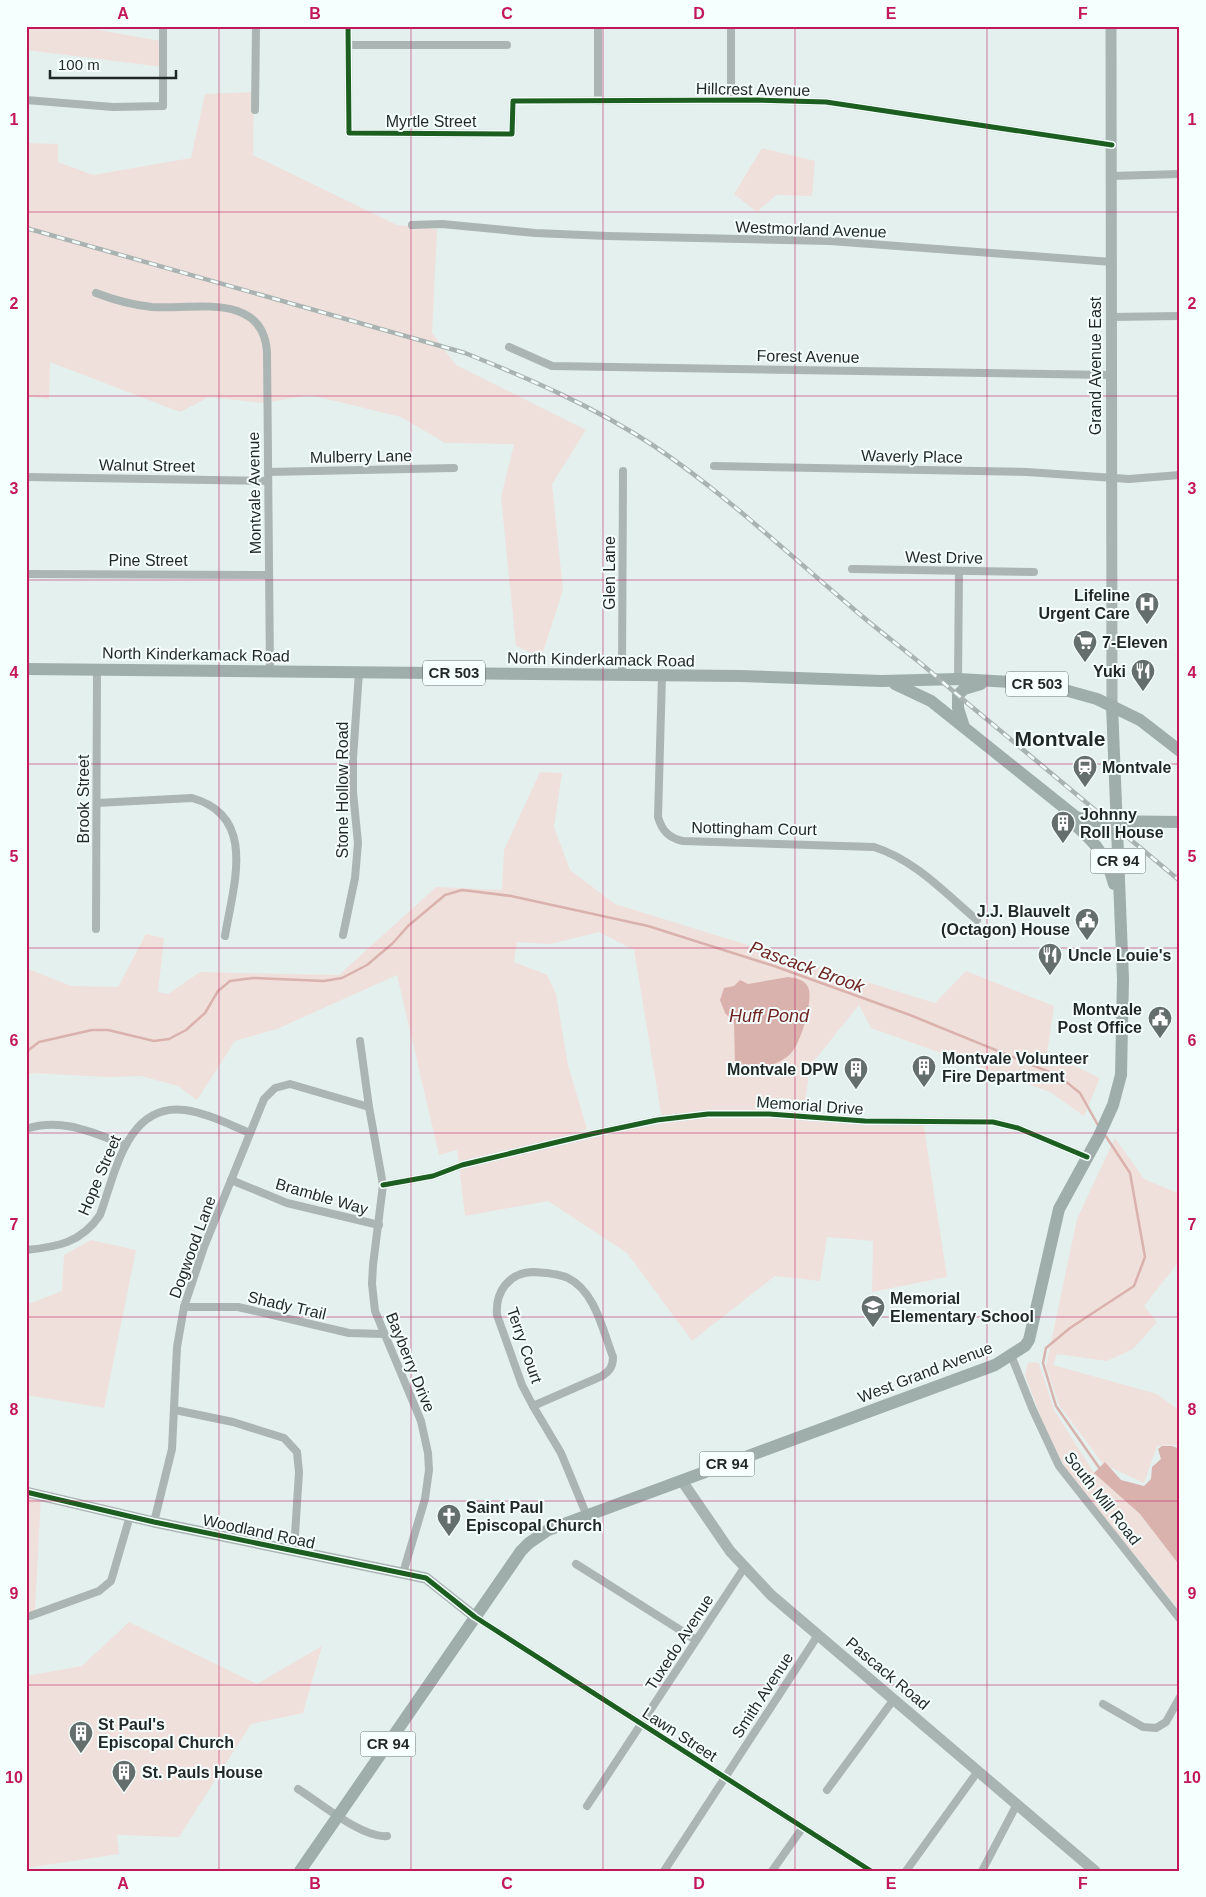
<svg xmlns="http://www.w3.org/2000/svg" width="1206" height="1897" font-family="Helvetica,sans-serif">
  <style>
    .green { fill: #f0e0dc; fill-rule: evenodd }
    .water { fill: #d9b2ad }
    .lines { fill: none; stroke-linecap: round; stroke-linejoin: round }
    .stream { stroke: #d9b2ad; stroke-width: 2.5 }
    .street { stroke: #abb5b3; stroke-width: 8 }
    .secondary { stroke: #a8b4b2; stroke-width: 11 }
    .primary { stroke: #9fadab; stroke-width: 12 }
    .rail-casing { stroke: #a9b4b2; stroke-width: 4.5 }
    .rail { stroke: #f5fffd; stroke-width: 2.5; stroke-dasharray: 8; stroke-linecap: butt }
    .cycleway-casing { stroke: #f5fffd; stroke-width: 8 }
    .cycleway { stroke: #1b5e20; stroke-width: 5 }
    .grid { fill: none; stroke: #c2185b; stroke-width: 1; stroke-opacity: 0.55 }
    .labels { text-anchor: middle; stroke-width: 4; stroke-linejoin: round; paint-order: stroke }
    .shield { fill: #f5fffd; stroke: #5f6866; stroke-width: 1 }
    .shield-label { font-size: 15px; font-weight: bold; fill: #1f2826 }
    .street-label { font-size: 16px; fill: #1f2826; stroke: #f5fffd }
    .poi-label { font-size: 16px; font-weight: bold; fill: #1f2826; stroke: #f5fffd; text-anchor: start }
    .water-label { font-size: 18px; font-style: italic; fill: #6e2522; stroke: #f5fffd }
    .district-label { font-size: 21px; font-weight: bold; fill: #1f2826; stroke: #f5fffd }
    .neatline { fill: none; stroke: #c2185b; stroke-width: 2 }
    .grid-label { font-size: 16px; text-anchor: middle; font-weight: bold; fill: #c2185b }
  </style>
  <rect width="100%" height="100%" fill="#e3f0ee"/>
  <g class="green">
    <path d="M26 26H76L161 41 163 67 26 50Z"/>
    <path d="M254 92 253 155 397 225 437 229 432 333 456 365 586 430 552 484 563 590 542 655H536L516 646 501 497 514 444 445 443 401 417 310 395 264 403 209 397 180 412 50 362 49 399 26 396V143L58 144V162L93 175 191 158 205 94Z"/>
    <path d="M762 148 815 161 812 196 776 195 757 212 734 194Z"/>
    <path d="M540 772 562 773 554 827 570 870 615 904 935 1003 966 971 1054 1006 1047 1053 1100 1078 1084 1116 1050 1092 871 1028 859 1005 810 1066 803 1119 923 1121 947 1277 872 1292 873 1241 827 1237 820 1281 775 1276 692 1341 627 1253 548 1201 465 1216 457 1150 439 1155 397 975 277 1029 235 1041 197 1100 178 1086 141 1076 107 1077 32 1073 26 1076V968L71 986 118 987 146 934 164 938 158 992 168 994 200 972 339 975 436 887 502 890 504 850ZM599 932 634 950 662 1119 558 1139 587 1129 568 1065 556 994 547 975 514 962 517 942 550 944Z"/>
    <path d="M1115 1138 1144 1179 1180 1194V1260L1144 1306 1157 1322 1133 1349 1107 1361 1057 1354 1053 1365 1157 1394 1180 1411V1445L1157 1446 1144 1483 1103 1464 1059 1405 1046 1366 1077 1219Z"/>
    <path d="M91 1240 136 1250 104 1408 26 1395V1305L62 1291 64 1255Z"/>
    <path d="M1034 1362 1039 1363 1054 1410 1094 1473 1140 1514 1177 1562 1180 1566V1611L1067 1471 1049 1439 1025 1375 1028 1363Z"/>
    <path d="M26 1491 41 1495 35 1610 26 1614Z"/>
    <path d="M129 1622 257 1684 322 1646 303 1713 251 1724 179 1837 117 1835 119 1854 26 1868V1676L82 1666Z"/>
  </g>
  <g class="water">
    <path d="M788 977C795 978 804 979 808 987 814 999 801 1042 792 1052 784 1063 756 1072 743 1070L735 1064 734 1023 725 1013 720 1000 724 988 734 986 740 980 748 984Z"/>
    <path d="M1162 1446H1172L1180 1449V1566L1140 1514 1094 1473 1105 1462 1121 1480 1144 1486 1151 1479 1152 1467 1161 1459 1158 1449Z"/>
  </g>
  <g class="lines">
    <g class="stream">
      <path d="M26 1052 39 1042 92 1030H108L154 1041 169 1039 186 1030 205 1013 218 991 230 981 253 978 324 981 342 978 367 965 393 943 408 926 445 895 462 890 511 896 648 926 774 966 910 1015 1059 1076 1080 1093 1099 1127"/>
      <path d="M1100 1469 1056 1406 1043 1363 1046 1348 1070 1328 1134 1286 1145 1257 1130 1173 1105 1135"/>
    </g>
    <g class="street">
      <path d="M348 26 349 133 512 134 513 101 757 100 826 102 1112 145"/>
      <path d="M349 45H507"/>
      <path d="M26 100 113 107 163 106V26"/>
      <path d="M731 100V26"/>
      <path d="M598 101V26"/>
      <path d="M255 110 256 26"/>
      <path d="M1112 176 1180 174"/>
      <path d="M412 225 442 224 535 233 607 236 830 241 1112 262"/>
      <path d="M96 293C114 300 133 305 152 307 193 310 263 291 267 352L270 671"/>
      <path d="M1111 317 1180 316"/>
      <path d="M509 347 552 366 1111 375"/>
      <path d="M714 466 1027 472 1129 479 1180 475"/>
      <path d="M268 472 454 468"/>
      <path d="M26 477 268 481"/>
      <path d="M852 569 1034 572"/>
      <path d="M26 574 269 575"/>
      <path d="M622 675 623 471"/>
      <path d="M662 676 658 817C662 831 669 838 683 841L874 847C915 860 945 893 977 920"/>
      <path d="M958 679 959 571"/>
      <path d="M97 803 192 798C258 816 233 886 225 936"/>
      <path d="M96 929 97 669"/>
      <path d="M343 935 355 878 358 843 353 792V758L359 672"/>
      <path d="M360 1041 369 1107 383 1185 373 1265 372 1284 375 1311 421 1421 428 1453 429 1470 425 1499 403 1573"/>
      <path d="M26 1129C62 1117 93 1133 126 1145"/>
      <path d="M231 1180 287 1203 379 1225"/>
      <path d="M383 1185 433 1176 462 1165 591 1134 657 1120 708 1114H769L865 1121 993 1122 1018 1128 1087 1157"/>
      <path d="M26 1250C57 1247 81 1243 100 1215 115 1174 127 1102 185 1110 207 1113 230 1125 250 1133"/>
      <path d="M534 1272C545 1273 558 1273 568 1278 595 1291 603 1331 613 1357 613 1366 610 1371 602 1376L533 1406 522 1385 497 1315C495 1292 509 1272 534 1272Z"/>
      <path d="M184 1307H238L349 1333 383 1334"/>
      <path d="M1011 1355 1032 1408 1059 1466 1180 1619"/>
      <path d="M533 1406 561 1453 587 1516"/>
      <path d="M175 1410 233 1422 284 1438 297 1452 299 1472 294 1551"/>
      <path d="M154 1522 172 1449 177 1347 184 1307 204 1247 264 1099 275 1088 290 1084 369 1107"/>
      <path d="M576 1564 696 1640"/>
      <path d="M30 1616 99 1591 111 1581 130 1516"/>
      <path d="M475 1617 871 1871"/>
      <path d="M1103 1704 1143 1727 1156 1728 1166 1722 1180 1697"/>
      <path d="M298 1789C319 1802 363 1839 387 1836"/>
      <path d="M827 1790 894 1699"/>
      <path d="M587 1806 744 1568"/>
      <path d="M664 1871 818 1635"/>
      <path d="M772 1871 803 1827"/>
      <path d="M906 1871 978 1771"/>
      <path d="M982 1871 1017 1804"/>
    </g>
    <g class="secondary">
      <path d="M1111 26 1112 705"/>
      <path d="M682 1481 730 1551 771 1595 1095 1871"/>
      <path d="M26 1492 154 1522 426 1578 475 1617"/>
    </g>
    <g class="primary">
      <path d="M26 669 740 676 882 681 958 679 1011 682 1054 687 1097 699 1140 720 1180 751"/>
      <path d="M895 684 931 701 1076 817 1093 821 1180 822"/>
      <path d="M964 727 958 708V695L964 689 981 684"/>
      <path d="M1064 815C1090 838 1105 850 1114 884"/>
      <path d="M300 1871 521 1551 529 1543 548 1530 995 1365 1025 1346 1029 1340 1059 1209 1099 1136 1113 1105 1121 1075 1123 979 1112 705"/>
    </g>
    <defs>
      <path id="rail" d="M26 228 465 353C530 379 595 407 654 446 724 493 785 551 849 605 878 631 910 653 939 679 1019 747 1100 814 1180 881"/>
    </defs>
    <use href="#rail" class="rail-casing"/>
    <use href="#rail" class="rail"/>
    <defs>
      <g id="cycleway">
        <path d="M348 26 349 133 512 134 513 101 757 100 826 102 1112 145"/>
        <path d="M383 1185 433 1176 462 1165 591 1134 657 1120 708 1114H769L865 1121 993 1122 1018 1128 1087 1157"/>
        <path d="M26 1492 154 1522 426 1578 475 1617 871 1871"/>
      </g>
    </defs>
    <use href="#cycleway" class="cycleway-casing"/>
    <use href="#cycleway" class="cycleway"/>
  </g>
  <path class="grid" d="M219 26V1871M411 26V1871M603 26V1871M795 26V1871M987 26V1871M26 212H1180M26 396H1180M26 580H1180M26 764H1180M26 948H1180M26 1133H1180M26 1317H1180M26 1501H1180M26 1685H1180"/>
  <defs>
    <symbol id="hospital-pin" viewBox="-11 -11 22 30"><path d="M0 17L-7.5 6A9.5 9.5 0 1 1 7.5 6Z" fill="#646e6c" stroke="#f5fffd"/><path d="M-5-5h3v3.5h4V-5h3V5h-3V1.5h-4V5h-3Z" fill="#fff"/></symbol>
    <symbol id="supermarket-pin" viewBox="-11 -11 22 30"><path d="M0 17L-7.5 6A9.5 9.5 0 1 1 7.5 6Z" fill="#646e6c" stroke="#f5fffd"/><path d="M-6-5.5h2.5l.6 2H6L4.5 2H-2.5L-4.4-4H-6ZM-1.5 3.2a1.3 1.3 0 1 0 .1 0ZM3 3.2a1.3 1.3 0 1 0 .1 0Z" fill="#fff"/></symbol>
    <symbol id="restaurant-pin" viewBox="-11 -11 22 30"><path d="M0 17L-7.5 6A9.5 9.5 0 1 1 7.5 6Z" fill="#646e6c" stroke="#f5fffd"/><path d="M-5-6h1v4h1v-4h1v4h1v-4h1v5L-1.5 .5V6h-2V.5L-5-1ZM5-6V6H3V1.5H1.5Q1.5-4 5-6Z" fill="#fff"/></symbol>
    <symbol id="station-pin" viewBox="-11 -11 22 30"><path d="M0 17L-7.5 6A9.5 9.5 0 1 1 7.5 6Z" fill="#646e6c" stroke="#f5fffd"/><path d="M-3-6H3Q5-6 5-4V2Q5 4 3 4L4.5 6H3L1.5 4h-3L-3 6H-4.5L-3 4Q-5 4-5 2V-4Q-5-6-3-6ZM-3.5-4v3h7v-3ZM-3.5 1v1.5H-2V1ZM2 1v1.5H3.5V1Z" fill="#fff"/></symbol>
    <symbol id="building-pin" viewBox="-11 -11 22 30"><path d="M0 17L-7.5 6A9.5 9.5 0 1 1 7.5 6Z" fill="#646e6c" stroke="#f5fffd"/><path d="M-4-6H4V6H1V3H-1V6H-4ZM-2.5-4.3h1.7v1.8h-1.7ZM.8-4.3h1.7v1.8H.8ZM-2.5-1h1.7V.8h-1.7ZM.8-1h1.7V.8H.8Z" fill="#fff"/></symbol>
    <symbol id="civic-pin" viewBox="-11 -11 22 30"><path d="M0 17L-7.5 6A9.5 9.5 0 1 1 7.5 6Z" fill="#646e6c" stroke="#f5fffd"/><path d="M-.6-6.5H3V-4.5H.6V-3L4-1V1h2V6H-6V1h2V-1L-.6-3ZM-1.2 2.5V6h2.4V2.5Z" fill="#fff"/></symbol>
    <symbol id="school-pin" viewBox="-11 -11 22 30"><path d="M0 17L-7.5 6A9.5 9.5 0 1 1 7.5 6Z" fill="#646e6c" stroke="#f5fffd"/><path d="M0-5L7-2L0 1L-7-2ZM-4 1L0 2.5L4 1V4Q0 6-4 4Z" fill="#fff"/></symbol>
    <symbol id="church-pin" viewBox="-11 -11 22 30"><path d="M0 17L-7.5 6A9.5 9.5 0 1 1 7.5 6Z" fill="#646e6c" stroke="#f5fffd"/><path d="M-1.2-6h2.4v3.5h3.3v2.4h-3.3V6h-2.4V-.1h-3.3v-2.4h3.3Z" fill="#fff"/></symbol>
  </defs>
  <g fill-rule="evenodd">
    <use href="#hospital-pin" x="1133" y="590" width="28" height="38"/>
    <use href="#supermarket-pin" x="1071" y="628" width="28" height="38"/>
    <use href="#restaurant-pin" x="1129" y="657" width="28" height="38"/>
    <use href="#station-pin" x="1071" y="753" width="28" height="38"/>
    <use href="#building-pin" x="1049" y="809" width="28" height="38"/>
    <use href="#civic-pin" x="1073" y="906" width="28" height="38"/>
    <use href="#restaurant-pin" x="1036" y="941" width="28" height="38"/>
    <use href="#civic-pin" x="1146" y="1004" width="28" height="38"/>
    <use href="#building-pin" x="910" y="1053" width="28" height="38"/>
    <use href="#building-pin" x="842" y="1055" width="28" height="38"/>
    <use href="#school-pin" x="859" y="1293" width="28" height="38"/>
    <use href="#church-pin" x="435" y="1502" width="28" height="38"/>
    <use href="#building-pin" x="67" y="1719" width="28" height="38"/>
    <use href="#building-pin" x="110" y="1758" width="28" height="38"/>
  </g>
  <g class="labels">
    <g class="shield">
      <rect x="423" y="660.5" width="62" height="25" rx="4"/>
      <rect x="1006" y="671.5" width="62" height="25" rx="4"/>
      <rect x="1090.5" y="848.5" width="55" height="25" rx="4"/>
      <rect x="699.5" y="1451.5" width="55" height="25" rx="4"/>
      <rect x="360.5" y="1731.5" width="55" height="25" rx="4"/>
    </g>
    <g class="shield-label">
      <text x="454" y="678">CR 503</text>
      <text x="1037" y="689">CR 503</text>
      <text x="1118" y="866">CR 94</text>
      <text x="727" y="1469">CR 94</text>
      <text x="388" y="1749">CR 94</text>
    </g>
    <g class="street-label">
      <text transform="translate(753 89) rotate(1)" y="6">Hillcrest Avenue</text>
      <text x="431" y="127">Myrtle Street</text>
      <text transform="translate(811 229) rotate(2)" y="6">Westmorland Avenue</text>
      <text transform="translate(808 356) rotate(1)" y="6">Forest Avenue</text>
      <text transform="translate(1095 366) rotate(-90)" y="6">Grand Avenue East</text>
      <text transform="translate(361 456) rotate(-1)" y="6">Mulberry Lane</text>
      <text transform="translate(912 456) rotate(1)" y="6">Waverly Place</text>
      <text transform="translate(147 465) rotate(1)" y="6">Walnut Street</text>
      <text transform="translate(254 493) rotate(-91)" y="6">Montvale Avenue</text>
      <text transform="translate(944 557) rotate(1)" y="6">West Drive</text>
      <text x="148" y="566">Pine Street</text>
      <text transform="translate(609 573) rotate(-90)" y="6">Glen Lane</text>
      <text transform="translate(196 654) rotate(1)" y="6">North Kinderkamack Road</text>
      <text transform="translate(601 659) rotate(1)" y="6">North Kinderkamack Road</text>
      <text transform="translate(342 790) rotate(-90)" y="6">Stone Hollow Road</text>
      <text transform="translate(83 799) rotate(-90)" y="6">Brook Street</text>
      <text transform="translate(754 828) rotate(1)" y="6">Nottingham Court</text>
      <text transform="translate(810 1105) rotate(4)" y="6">Memorial Drive</text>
      <text transform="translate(99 1175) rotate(-67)" y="6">Hope Street</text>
      <text transform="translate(322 1196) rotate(16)" y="6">Bramble Way</text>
      <text transform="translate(192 1247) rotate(-70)" y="6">Dogwood Lane</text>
      <text transform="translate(287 1305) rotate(13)" y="6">Shady Trail</text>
      <text transform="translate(525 1345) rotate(71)" y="6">Terry Court</text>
      <text transform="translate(411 1362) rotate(68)" y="6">Bayberry Drive</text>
      <text transform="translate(925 1372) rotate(-21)" y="6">West Grand Avenue</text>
      <text transform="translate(1103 1498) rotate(52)" y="6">South Mill Road</text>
      <text transform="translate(259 1531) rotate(12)" y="6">Woodland Road</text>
      <text transform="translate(679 1642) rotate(-57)" y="6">Tuxedo Avenue</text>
      <text transform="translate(888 1673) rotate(40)" y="6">Pascack Road</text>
      <text transform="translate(762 1695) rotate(-57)" y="6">Smith Avenue</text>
      <text transform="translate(680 1734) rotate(33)" y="6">Lawn Street</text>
    </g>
    <g class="poi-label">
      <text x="1130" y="601" text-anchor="end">Lifeline<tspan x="1130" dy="18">Urgent Care</tspan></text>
      <text x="1102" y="648">7-Eleven</text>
      <text x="1126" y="677" text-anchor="end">Yuki</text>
      <text x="1102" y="773">Montvale</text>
      <text x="1080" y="820">Johnny<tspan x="1080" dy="18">Roll House</tspan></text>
      <text x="1070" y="917" text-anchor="end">J.J. Blauvelt<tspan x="1070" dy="18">(Octagon) House</tspan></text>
      <text x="1068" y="961">Uncle Louie's</text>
      <text x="1142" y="1015" text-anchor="end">Montvale<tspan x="1142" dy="18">Post Office</tspan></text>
      <text x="942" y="1064">Montvale Volunteer<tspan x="942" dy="18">Fire Department</tspan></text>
      <text x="838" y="1075" text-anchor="end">Montvale DPW</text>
      <text x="890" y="1304">Memorial<tspan x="890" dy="18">Elementary School</tspan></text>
      <text x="466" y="1513">Saint Paul<tspan x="466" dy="18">Episcopal Church</tspan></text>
      <text x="98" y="1730">St Paul's<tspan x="98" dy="18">Episcopal Church</tspan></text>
      <text x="142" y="1778">St. Pauls House</text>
    </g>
    <g class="water-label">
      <text transform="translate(807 967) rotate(20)" y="6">Pascack Brook</text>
      <text x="769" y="1022">Huff Pond</text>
    </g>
    <g class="district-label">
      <text x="1060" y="746">Montvale</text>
    </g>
  </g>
  <rect width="1206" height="1897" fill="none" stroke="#f5fffd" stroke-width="55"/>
  <path d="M50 70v8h126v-8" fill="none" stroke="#1f2826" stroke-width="2.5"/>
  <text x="58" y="70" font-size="15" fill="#1f2826" stroke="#f5fffd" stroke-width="4" paint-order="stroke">100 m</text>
  <rect x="28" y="28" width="1150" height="1842" class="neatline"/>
  <g class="grid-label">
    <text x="123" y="19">A</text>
    <text x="315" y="19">B</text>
    <text x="507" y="19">C</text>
    <text x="699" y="19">D</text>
    <text x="891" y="19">E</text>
    <text x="1083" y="19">F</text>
    <text x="14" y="125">1</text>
    <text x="1192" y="125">1</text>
    <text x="14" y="309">2</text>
    <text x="1192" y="309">2</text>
    <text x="14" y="494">3</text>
    <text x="1192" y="494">3</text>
    <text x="14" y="678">4</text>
    <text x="1192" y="678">4</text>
    <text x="14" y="862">5</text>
    <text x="1192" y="862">5</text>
    <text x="14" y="1046">6</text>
    <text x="1192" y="1046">6</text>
    <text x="14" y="1230">7</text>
    <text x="1192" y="1230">7</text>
    <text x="14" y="1415">8</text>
    <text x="1192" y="1415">8</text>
    <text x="14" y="1599">9</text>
    <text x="1192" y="1599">9</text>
    <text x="14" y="1783">10</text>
    <text x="1192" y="1783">10</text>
    <text x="123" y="1889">A</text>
    <text x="315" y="1889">B</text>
    <text x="507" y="1889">C</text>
    <text x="699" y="1889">D</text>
    <text x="891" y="1889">E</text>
    <text x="1083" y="1889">F</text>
  </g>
</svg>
